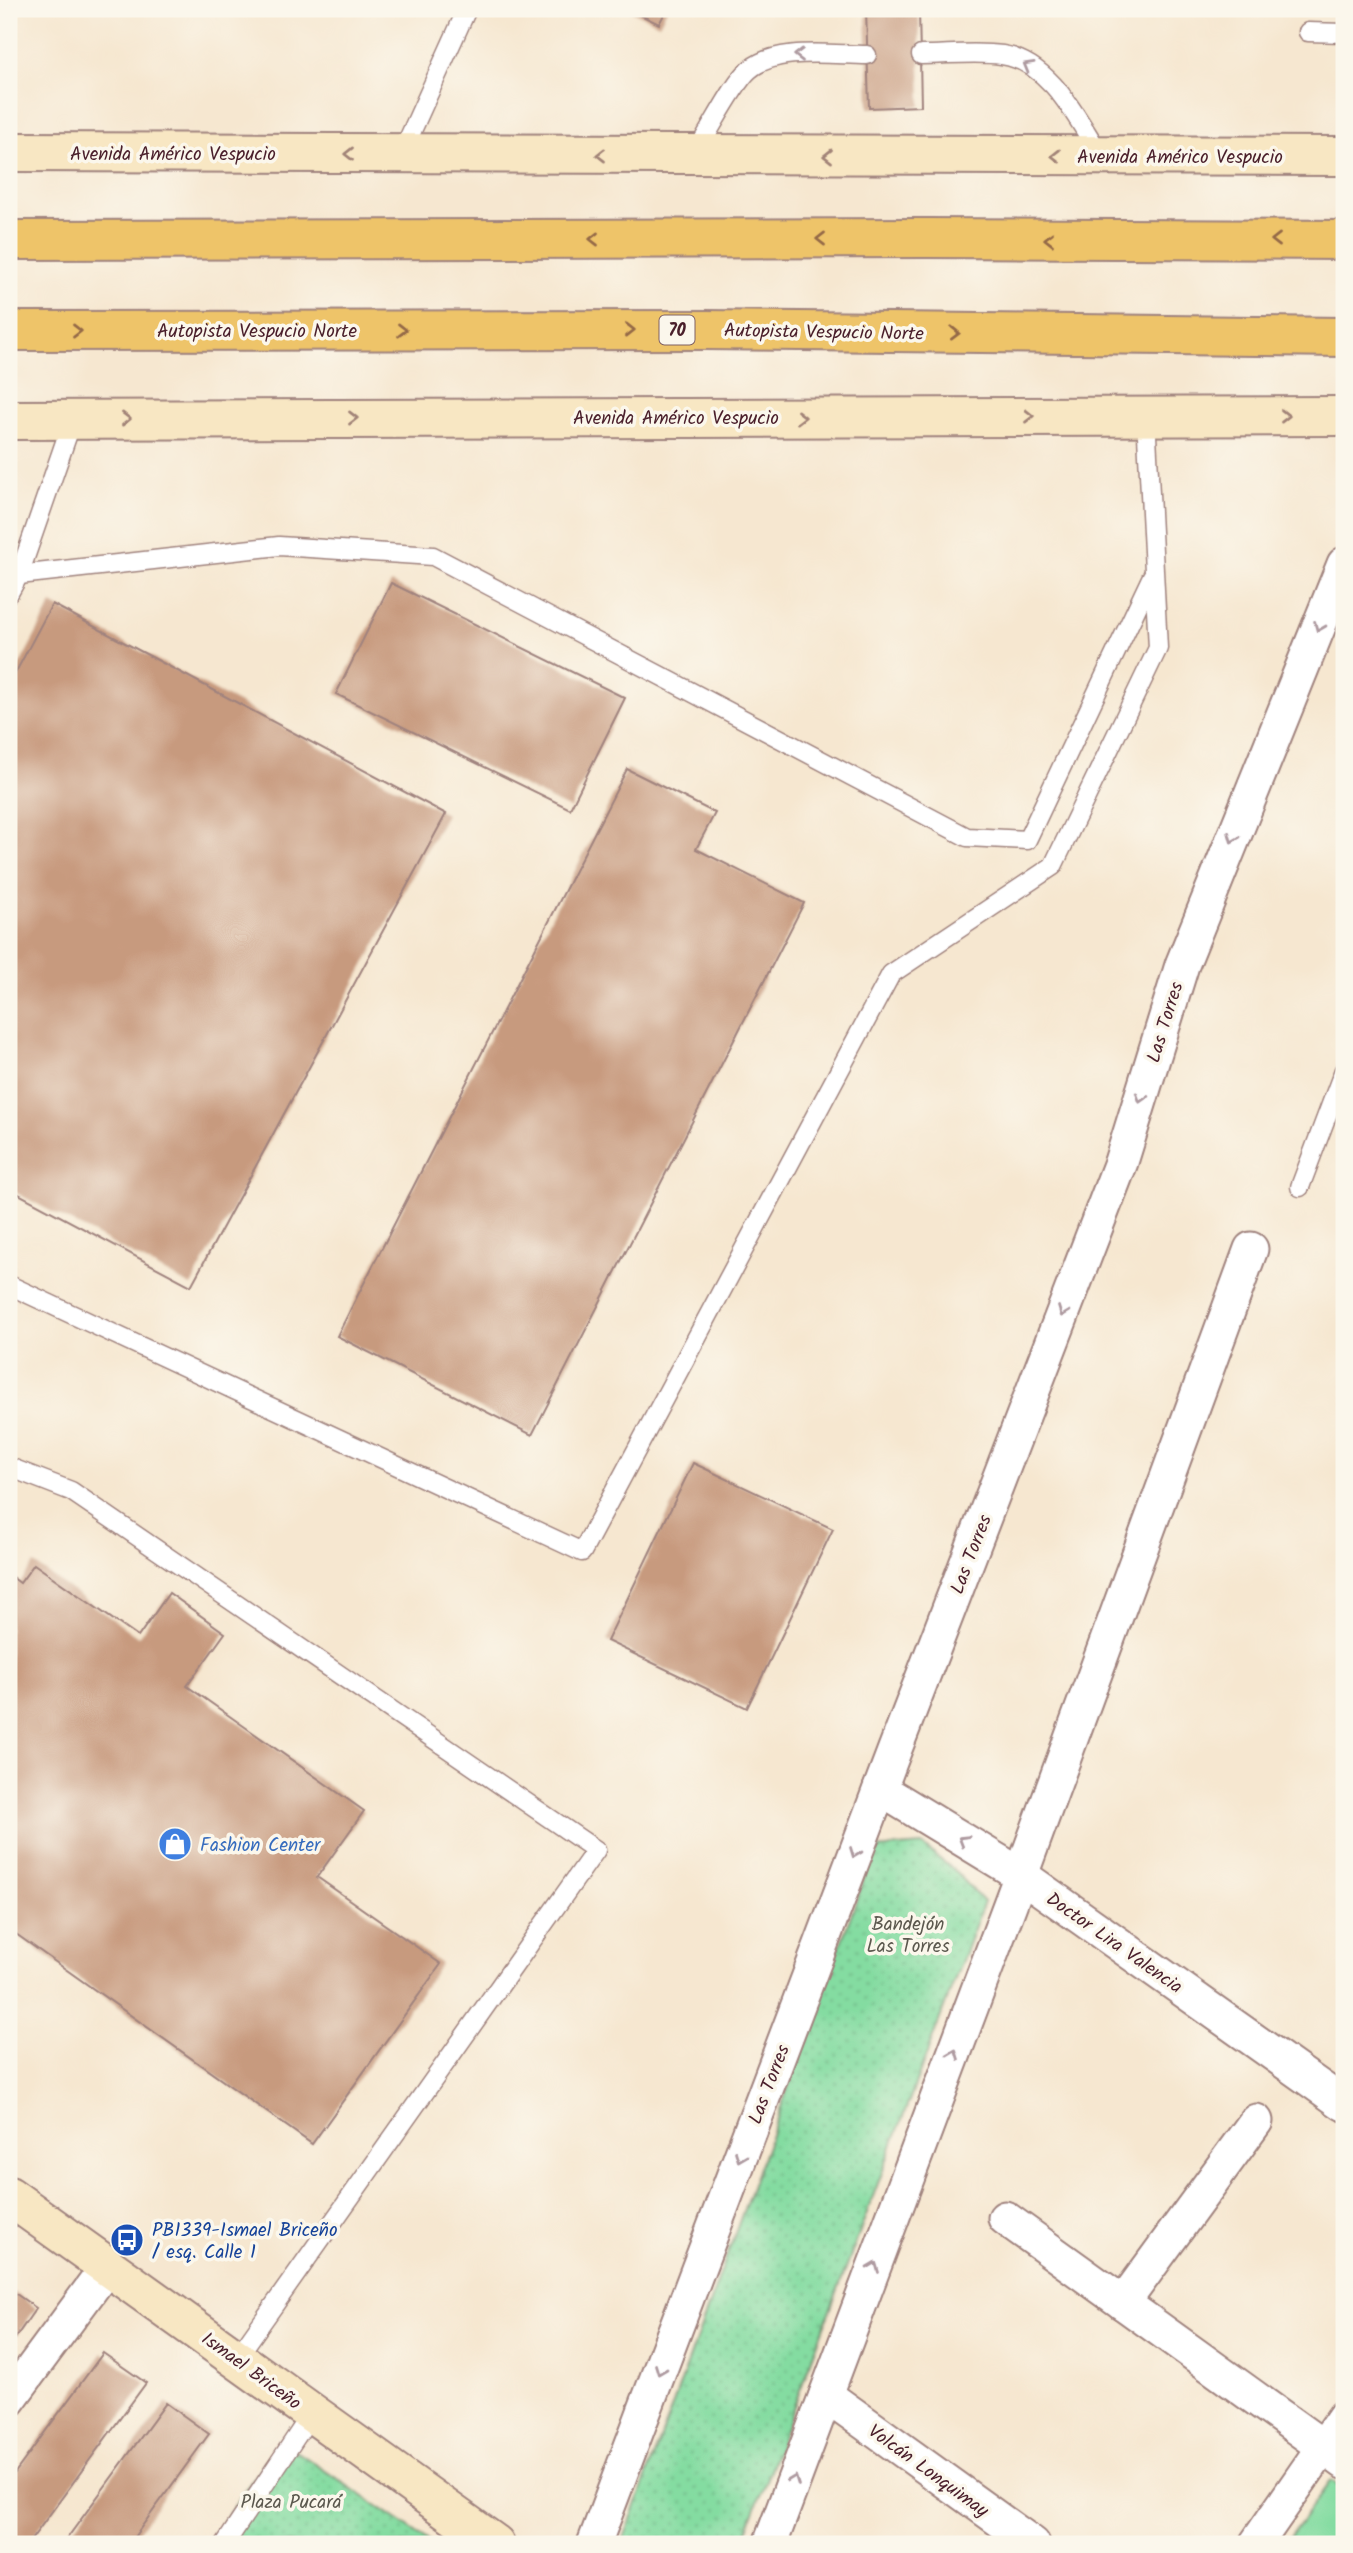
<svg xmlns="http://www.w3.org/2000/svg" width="1353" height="2553" font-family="Kalam,sans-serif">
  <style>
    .green { fill: #84dca1; stroke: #677e66; stroke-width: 2 }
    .park { fill: url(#park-dots); stroke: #677e66; stroke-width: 2 }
    .building { fill: #c79a7e }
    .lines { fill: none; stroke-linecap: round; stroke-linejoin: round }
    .lane-casing { stroke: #a0837e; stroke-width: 21 }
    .street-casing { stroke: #a0837e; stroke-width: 37 }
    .secondary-casing { stroke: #a0837e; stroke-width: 42 }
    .highway-casing { stroke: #a0837e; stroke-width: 42 }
    .lane { stroke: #fff; stroke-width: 18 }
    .street { stroke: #fff; stroke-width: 33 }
    .secondary { stroke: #f8e7c3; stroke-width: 38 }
    .highway { stroke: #eec469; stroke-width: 38 }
    .oneway { stroke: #ae9aa0 }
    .oneway2 { stroke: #a18377 }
    .oneway3 { stroke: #946947 }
    .labels { text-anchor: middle; stroke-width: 7; stroke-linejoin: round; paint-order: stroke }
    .shield { fill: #fbf7ec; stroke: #7f6065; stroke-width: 2 }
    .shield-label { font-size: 18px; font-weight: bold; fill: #4a1f2b }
    .street-label { font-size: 19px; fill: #4a1f2b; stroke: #fbf7ec }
    .shop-label { font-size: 19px; fill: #366cbe; stroke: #fbf7ec; text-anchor: start }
    .park-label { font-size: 19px; fill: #5b584e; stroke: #fbf7ec }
    .transit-label { font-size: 19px; fill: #164399; stroke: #fbf7ec; text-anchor: start }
  </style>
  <defs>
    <pattern id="park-dots" width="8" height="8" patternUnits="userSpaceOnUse" patternTransform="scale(1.75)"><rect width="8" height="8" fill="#84dca1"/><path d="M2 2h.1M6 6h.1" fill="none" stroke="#74bc8b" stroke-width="1.8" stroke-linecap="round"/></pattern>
  </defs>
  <rect width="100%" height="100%" fill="#fbf7ec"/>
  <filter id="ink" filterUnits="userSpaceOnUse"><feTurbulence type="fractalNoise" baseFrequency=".0143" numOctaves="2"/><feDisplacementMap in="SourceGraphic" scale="14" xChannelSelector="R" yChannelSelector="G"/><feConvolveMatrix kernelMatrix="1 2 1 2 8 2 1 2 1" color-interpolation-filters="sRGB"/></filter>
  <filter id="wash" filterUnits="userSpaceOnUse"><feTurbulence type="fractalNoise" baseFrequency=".00686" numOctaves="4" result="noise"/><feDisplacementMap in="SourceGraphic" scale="28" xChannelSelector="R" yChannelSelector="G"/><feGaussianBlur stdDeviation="1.57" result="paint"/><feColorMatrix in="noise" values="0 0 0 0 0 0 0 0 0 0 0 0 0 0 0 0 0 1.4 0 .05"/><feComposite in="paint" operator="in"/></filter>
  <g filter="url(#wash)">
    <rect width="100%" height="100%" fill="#f6e7d0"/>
    <path class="green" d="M1331 2480 1344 2490V2544H1285Z"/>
    <g class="park">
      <path d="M922 1845 955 1871 984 1902 742 2544H622L875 1849Z"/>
      <path d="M280 2440 433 2544H208Z"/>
    </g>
    <g id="blocks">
      <g class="building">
        <path d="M628 9H667L659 24Z"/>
        <path d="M866 9H919L921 106 869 108Z"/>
        <path d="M391 583 625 698 570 809 336 694Z"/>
        <path d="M52 604 446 814 191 1286 9 1189V685Z"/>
        <path d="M627 769 715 813 696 849 804 903 532 1435 337 1336Z"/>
        <path d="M693 1463 833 1529 747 1708 607 1641Z"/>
        <path d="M34 1564 138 1637 169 1593 225 1633 187 1686 364 1811 317 1877 441 1964 312 2144 9 1929V1575L20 1583Z"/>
        <path d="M9 2289 36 2308 9 2347Z"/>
        <path d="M103 2353 146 2383 28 2544H9V2481Z"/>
        <path d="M166 2403 209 2434 129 2544H63Z"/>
      </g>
    </g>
  </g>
  <g filter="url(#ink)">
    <use href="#blocks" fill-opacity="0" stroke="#a0837e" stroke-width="2"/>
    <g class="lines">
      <defs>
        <g id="lane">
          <path d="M1308 32 1344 33"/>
          <path d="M921 55C947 55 976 51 1002 55 1051 62 1077 119 1101 156"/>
          <path d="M695 153C709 133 733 84 749 70 777 46 832 55 867 55"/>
          <path d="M401 155 467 9"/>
          <path d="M19 575 73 419"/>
          <path d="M9 593 19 575 279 546 433 556 967 837 1027 840 1152 576"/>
          <path d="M1300 1187 1344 1070"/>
          <path d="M9 1285 582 1552 891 974 1053 866 1158 648 1146 416"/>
          <path d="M9 1467 71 1491 596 1850 236 2359"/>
          <path d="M225 2544 312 2413"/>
        </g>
        <g id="street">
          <path d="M880 1789 1021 1875 1344 2104"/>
          <path d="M1005 2218 1344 2462"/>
          <path d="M1123 2303 1256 2121"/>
          <path d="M826 2395 1033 2544"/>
          <path d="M9 2400 108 2266"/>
          <path d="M594 2544 895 1749 1121 1162 1182 965 1344 564"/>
          <path d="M770 2544 1021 1875 1251 1249"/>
          <path d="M1256 2544 1344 2417"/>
        </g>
        <g id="secondary">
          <path d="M9 152 1344 156"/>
          <path d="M9 420 1344 416"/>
          <path d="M9 2196 495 2544"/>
        </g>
        <g id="highway">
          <path d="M9 240 926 238 1344 240"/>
          <path d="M9 331 706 330 1344 337"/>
        </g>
      </defs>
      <use href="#lane" class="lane-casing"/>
      <use href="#street" class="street-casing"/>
      <use href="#secondary" class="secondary-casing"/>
      <use href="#highway" class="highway-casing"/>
      <use href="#lane" class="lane"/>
      <use href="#street" class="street"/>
      <use href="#secondary" class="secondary"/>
      <use href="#highway" class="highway"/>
    </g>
    <defs><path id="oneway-chevron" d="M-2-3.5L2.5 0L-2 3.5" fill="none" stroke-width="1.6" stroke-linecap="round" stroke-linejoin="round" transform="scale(1.75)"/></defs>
    <g class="oneway">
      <use href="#oneway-chevron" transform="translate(799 55) rotate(-180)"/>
      <use href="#oneway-chevron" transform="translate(1028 66) rotate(-150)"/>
      <use href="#oneway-chevron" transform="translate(1319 627) rotate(112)"/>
      <use href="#oneway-chevron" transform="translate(1233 838) rotate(112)"/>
      <use href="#oneway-chevron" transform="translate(1141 1098) rotate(107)"/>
      <use href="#oneway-chevron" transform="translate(1063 1312) rotate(111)"/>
      <use href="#oneway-chevron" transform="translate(963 1840) rotate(-149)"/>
      <use href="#oneway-chevron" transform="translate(855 1853) rotate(111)"/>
      <use href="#oneway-chevron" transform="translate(954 2054) rotate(-69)"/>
      <use href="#oneway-chevron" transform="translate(740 2157) rotate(111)"/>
      <use href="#oneway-chevron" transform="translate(874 2267) rotate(-69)"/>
      <use href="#oneway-chevron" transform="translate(660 2370) rotate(111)"/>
      <use href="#oneway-chevron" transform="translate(794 2480) rotate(-69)"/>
    </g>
    <g class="oneway2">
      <use href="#oneway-chevron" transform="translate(349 154) rotate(-180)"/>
      <use href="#oneway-chevron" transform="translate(601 155) rotate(-180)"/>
      <use href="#oneway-chevron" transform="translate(828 156) rotate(-180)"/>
      <use href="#oneway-chevron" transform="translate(1056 156) rotate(-180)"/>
      <use href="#oneway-chevron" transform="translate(1029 416)"/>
      <use href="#oneway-chevron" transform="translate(1285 416)"/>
      <use href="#oneway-chevron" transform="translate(801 417)"/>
      <use href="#oneway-chevron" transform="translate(353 418)"/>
      <use href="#oneway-chevron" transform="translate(126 419)"/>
    </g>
    <g class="oneway3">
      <use href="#oneway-chevron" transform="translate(594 239) rotate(180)"/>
      <use href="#oneway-chevron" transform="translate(821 239) rotate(180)"/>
      <use href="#oneway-chevron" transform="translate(1049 239) rotate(-180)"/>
      <use href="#oneway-chevron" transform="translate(1276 240) rotate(-180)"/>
      <use href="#oneway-chevron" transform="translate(402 330)"/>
      <use href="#oneway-chevron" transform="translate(630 330)"/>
      <use href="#oneway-chevron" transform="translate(77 331)"/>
      <use href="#oneway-chevron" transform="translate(955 333) rotate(1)"/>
    </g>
  </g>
  <defs>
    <symbol id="shop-disc" viewBox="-11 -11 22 22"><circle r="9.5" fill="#3f7fe0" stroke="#fbf7ec"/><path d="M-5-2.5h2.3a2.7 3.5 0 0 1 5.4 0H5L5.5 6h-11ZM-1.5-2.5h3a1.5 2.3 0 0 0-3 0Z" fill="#fff"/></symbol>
    <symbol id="bus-disc" viewBox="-11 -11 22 22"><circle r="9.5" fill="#1a4fb4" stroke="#fbf7ec"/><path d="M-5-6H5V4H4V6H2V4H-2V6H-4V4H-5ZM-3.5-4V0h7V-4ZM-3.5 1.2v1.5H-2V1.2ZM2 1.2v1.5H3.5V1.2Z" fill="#fff"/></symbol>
  </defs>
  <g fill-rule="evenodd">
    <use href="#shop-disc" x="156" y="1825" width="38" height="38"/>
    <use href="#bus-disc" x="108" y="2221" width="38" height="38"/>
  </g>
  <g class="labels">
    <rect class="shield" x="659.5" y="315.5" width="35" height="29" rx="5"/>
    <g class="shield-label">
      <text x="677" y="336">70</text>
    </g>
    <g class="street-label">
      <text x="173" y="160">Avenida Américo Vespucio</text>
      <text x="1180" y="163">Avenida Américo Vespucio</text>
      <text x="257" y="337">Autopista Vespucio Norte</text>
      <text transform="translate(824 331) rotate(1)" y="7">Autopista Vespucio Norte</text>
      <text x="676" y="424">Avenida Américo Vespucio</text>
      <text transform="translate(1164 1022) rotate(-73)" y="7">Las Torres</text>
      <text transform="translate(970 1554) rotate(-69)" y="7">Las Torres</text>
      <text transform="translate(1115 1942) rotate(35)" y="7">Doctor Lira Valencia</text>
      <text transform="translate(768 2084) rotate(-69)" y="7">Las Torres</text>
      <text transform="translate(252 2370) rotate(36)" y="7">Ismael Briceño</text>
      <text transform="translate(929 2470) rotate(36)" y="7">Volcán Lonquimay</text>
    </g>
    <g class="shop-label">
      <text x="200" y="1851">Fashion Center</text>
    </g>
    <g class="park-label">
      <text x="908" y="1930">Bandejón<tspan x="908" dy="22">Las Torres</tspan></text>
      <text x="291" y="2508">Plaza Pucará</text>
    </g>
    <g class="transit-label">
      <text x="152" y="2236">PB1339-Ismael Briceño<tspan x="152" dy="22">/ esq. Calle 1</tspan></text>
    </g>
  </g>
  <rect width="1353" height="2553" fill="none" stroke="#fbf7ec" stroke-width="35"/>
</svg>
